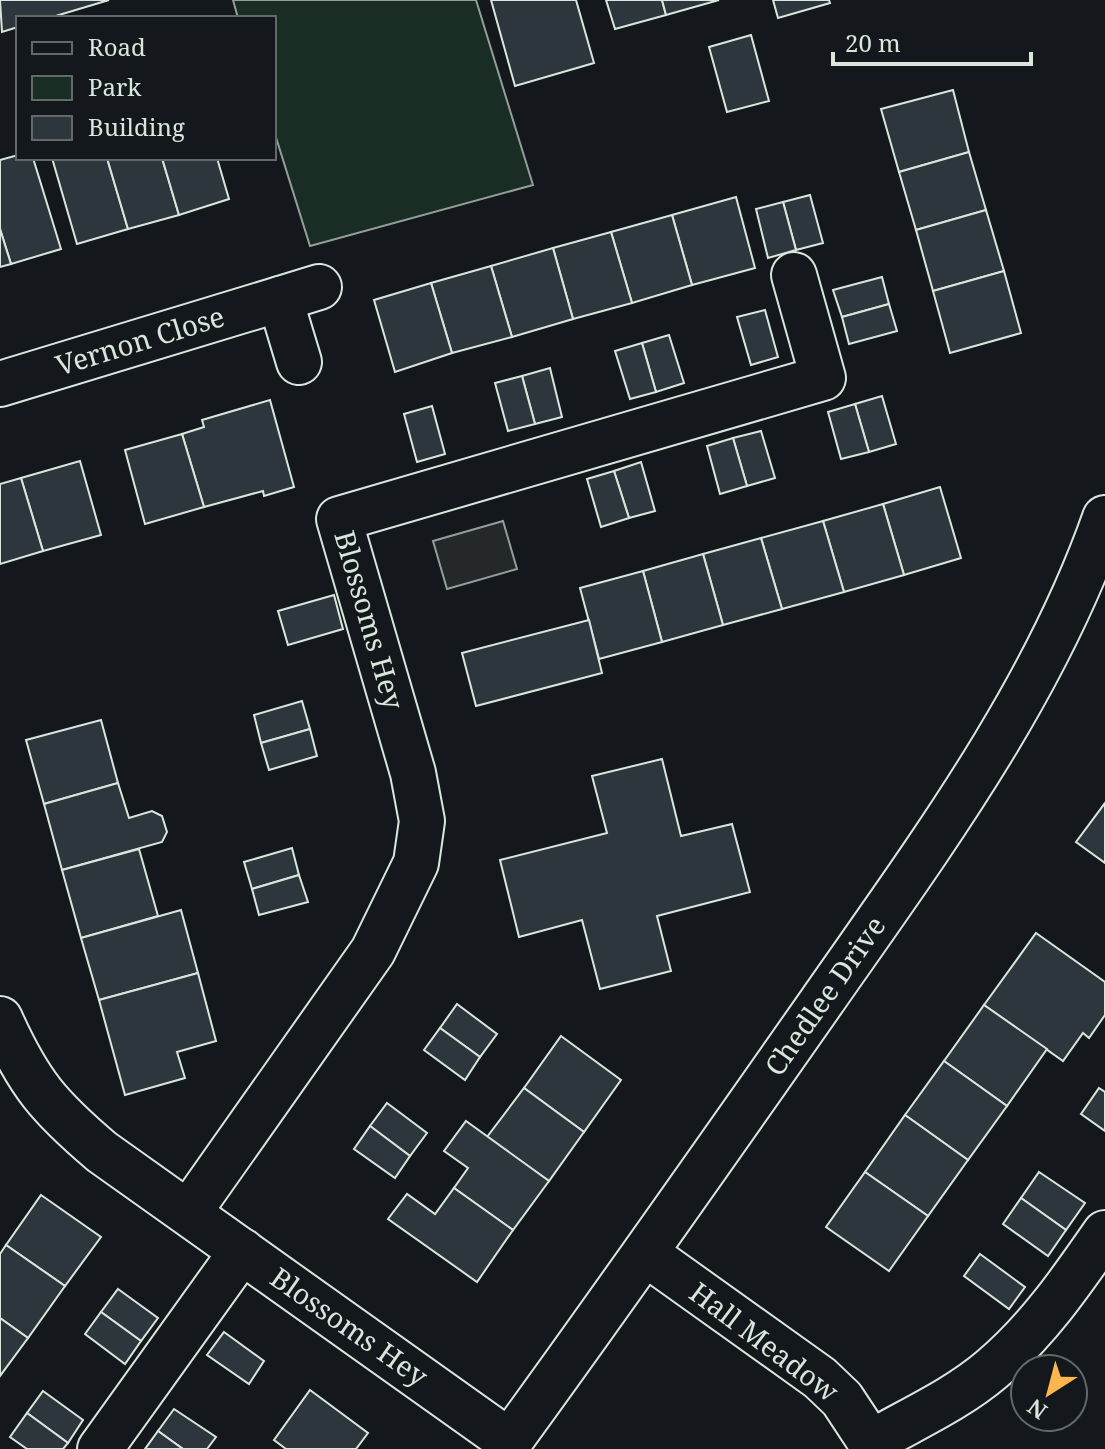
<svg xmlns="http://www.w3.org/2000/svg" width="1105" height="1449" font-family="'Noto Serif',serif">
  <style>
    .green { fill: #1a2d24; stroke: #939e99; stroke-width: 2 }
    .parking { fill: #24282b; stroke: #939e99; stroke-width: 2 }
    .building { fill: #2c363c; stroke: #d8e6dc; stroke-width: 2 }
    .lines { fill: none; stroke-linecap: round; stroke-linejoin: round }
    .street-casing { stroke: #d8e6dc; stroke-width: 48 }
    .street { stroke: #14181c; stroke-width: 44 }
    .labels { text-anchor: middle; stroke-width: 6; stroke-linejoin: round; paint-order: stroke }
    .street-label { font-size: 28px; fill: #d8e6dc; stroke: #14181c }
  </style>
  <rect width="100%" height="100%" fill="#14181c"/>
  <path class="green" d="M233 0H476L533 185 310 246 274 131V18H238Z"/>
  <path class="parking" d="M503 521 517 569 447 589 433 541Z"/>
  <g class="building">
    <path d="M0 0H109L49 18H18V27L2 32Z"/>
    <path d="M491 0H576L594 63 515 86Z"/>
    <path d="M606 0H662L666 15 615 29Z"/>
    <path d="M662 0H719L666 15Z"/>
    <path d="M773 0H829L830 3 778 18Z"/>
    <path d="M751 35 769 101 727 112 709 47Z"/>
    <path d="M953 90 969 152 899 172 881 109Z"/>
    <path d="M969 152 986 210 916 230 899 172Z"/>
    <path d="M18 155V158H33L61 249 11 264 0 229V160Z"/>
    <path d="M52 158H107L128 229 77 244Z"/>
    <path d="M107 158H162L179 215 128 229Z"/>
    <path d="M162 158H217L229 199 179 215Z"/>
    <path d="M810 195 823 243 796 250 783 202Z"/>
    <path d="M736 197 755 268 692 285 672 215Z"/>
    <path d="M783 202 796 250 768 258 756 209Z"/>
    <path d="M986 210 1004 271 933 291 916 230Z"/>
    <path d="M672 215 692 285 632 303 611 232Z"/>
    <path d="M0 229 11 264 0 267Z"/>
    <path d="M611 232 632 303 573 319 553 248Z"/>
    <path d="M553 248 573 319 512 337 491 266Z"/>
    <path d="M491 266 512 337 452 353 431 283Z"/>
    <path d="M1004 271 1021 333 950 353 933 291Z"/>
    <path d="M882 277 889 304 842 317 833 290Z"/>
    <path d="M431 283 452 353 395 372 374 300Z"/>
    <path d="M889 304 897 331 849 344 842 317Z"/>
    <path d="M765 310 778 357 751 365 737 317Z"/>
    <path d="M669 335 684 383 656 392 642 343Z"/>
    <path d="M642 343 656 392 630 399 615 351Z"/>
    <path d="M550 368 562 417 535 424 522 376Z"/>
    <path d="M522 376 535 424 508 431 495 383Z"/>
    <path d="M882 396 896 444 869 452 855 404Z"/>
    <path d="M270 400 294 487 264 496 263 491 204 507 182 434 204 427 202 420Z"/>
    <path d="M855 404 869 452 841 459 828 412Z"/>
    <path d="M432 406 445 454 417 462 404 414Z"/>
    <path d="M761 431 775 478 747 486 733 438Z"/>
    <path d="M182 434 204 507 145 524 125 450Z"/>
    <path d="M733 438 747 486 720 494 707 446Z"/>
    <path d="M80 461 101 535 43 551 21 478Z"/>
    <path d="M641 462 655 511 629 518 614 471Z"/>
    <path d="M614 471 629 518 601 527 587 479Z"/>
    <path d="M21 478 43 551 0 564V484Z"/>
    <path d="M940 487 961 558 904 575 883 504Z"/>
    <path d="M883 504 904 575 844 592 823 521Z"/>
    <path d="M823 521 844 592 782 609 761 538Z"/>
    <path d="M761 538 782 609 723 625 703 554Z"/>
    <path d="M703 554 723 625 662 642 643 571Z"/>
    <path d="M643 571 662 642 599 659 580 588Z"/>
    <path d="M334 595 343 629 288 645 278 611Z"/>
    <path d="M589 620 602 673 476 706 462 653Z"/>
    <path d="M302 701 310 729 261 743 254 715Z"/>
    <path d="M101 720 118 783 44 804 26 740Z"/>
    <path d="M310 729 317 756 269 770 261 743Z"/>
    <path d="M662 759 681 836 732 824 750 892 657 916 671 971 600 989 582 920 519 937 500 860 607 833 592 776Z"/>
    <path d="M118 783 129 818 152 811 162 816 167 832 162 842 62 870 44 804Z"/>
    <path d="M1105 803V863L1076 842Z"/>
    <path d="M292 848 299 875 252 889 244 862Z"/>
    <path d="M139 849 158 916 81 938 62 870Z"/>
    <path d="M299 875 308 902 259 915 252 889Z"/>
    <path d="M181 910 198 973 99 1000 81 938Z"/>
    <path d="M1036 933 1105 982V1015L1089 1038 1083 1033 1063 1061 984 1005Z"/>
    <path d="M198 973 216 1041 177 1052 185 1078 125 1095 99 1000Z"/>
    <path d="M457 1004 497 1034 480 1057 440 1028Z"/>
    <path d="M984 1005 1047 1049 1007 1106 944 1061Z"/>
    <path d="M440 1028 480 1057 465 1080 424 1050Z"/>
    <path d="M561 1036 621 1080 584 1132 524 1088Z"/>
    <path d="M944 1061 1007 1106 968 1160 905 1115Z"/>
    <path d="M524 1088 584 1132 549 1181 487 1137Z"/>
    <path d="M1099 1088 1105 1092V1131L1081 1114Z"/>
    <path d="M387 1103 427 1133 410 1156 370 1126Z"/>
    <path d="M905 1115 968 1160 928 1216 865 1172Z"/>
    <path d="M466 1121 549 1181 513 1230 454 1188 468 1168 444 1151Z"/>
    <path d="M370 1126 410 1156 395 1178 354 1149Z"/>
    <path d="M865 1172 928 1216 889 1271 826 1227Z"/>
    <path d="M1039 1172 1085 1203 1066 1230 1021 1198Z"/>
    <path d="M454 1188 513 1230 477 1282 388 1219 407 1194 435 1214Z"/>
    <path d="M41 1195 101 1237 65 1286 6 1245Z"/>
    <path d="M1021 1198 1066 1230 1048 1256 1003 1224Z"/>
    <path d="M6 1245 65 1286 28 1338 0 1318V1254Z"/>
    <path d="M980 1254 1025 1287 1009 1309 964 1276Z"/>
    <path d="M118 1289 158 1318 141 1341 101 1312Z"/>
    <path d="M101 1312 141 1341 125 1364 85 1334Z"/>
    <path d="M0 1318 28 1338 0 1376Z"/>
    <path d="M224 1332 264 1361 249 1384 207 1355Z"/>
    <path d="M310 1390 368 1433 356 1449H286L274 1440Z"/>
    <path d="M43 1391 83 1420 68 1443 27 1413Z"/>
    <path d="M174 1409 216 1437 207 1449H183L158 1431Z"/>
    <path d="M27 1413 68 1443 63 1449H27L10 1437Z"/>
    <path d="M158 1431 183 1449H145Z"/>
  </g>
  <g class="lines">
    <defs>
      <g id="street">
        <path d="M280 299 319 287"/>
        <path d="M0 384 280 299 299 362"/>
        <path d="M0 1019C29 1084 49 1107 102 1152L510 1442"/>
        <path d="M189 1212 373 951 416 863 422 821 413 773 339 519 823 378 794 275"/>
        <path d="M645 1253 820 1378 842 1399 875 1449"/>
        <path d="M872 1442C912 1419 957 1399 992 1369 1038 1330 1071 1282 1105 1233"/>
        <path d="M100 1449 242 1251"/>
        <path d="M504 1449C612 1301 717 1151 822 1001 928 849 1043 695 1105 518"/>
      </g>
    </defs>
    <use href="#street" class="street-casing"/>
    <use href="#street" class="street"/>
  </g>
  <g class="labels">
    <g class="street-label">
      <text transform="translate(140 341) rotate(-17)" y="10">Vernon Close</text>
      <text transform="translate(369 620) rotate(74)" y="10">Blossoms Hey</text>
      <text transform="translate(825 996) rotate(-55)" y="10">Chedlee Drive</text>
      <text transform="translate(349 1327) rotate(35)" y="10">Blossoms Hey</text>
      <text transform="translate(764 1342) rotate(37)" y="10">Hall Meadow</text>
    </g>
  </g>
  <rect x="16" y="16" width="260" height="144" fill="#14181c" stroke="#626a69" stroke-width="2"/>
  <rect x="32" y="42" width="40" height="12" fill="#14181c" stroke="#626a69" stroke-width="2"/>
  <text x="88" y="56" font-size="24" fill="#d8e6dc">Road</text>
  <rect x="32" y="76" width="40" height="24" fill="#1a2d24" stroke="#626a69" stroke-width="2"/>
  <text x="88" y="96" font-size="24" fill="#d8e6dc">Park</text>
  <rect x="32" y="116" width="40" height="24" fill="#2c363c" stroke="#626a69" stroke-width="2"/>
  <text x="88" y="136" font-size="24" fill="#d8e6dc">Building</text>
  <g transform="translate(1049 1393) rotate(216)"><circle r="38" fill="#14181c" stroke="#626a69" stroke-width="2"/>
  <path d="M0-6L14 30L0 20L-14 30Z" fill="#ffb74d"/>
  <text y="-12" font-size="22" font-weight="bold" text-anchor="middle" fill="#d8e6dc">N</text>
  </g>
  <path d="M833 52v12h198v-12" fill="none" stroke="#d8e6dc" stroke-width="4"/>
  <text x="845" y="52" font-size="24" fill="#d8e6dc" stroke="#14181c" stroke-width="6" paint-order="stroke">20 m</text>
</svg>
